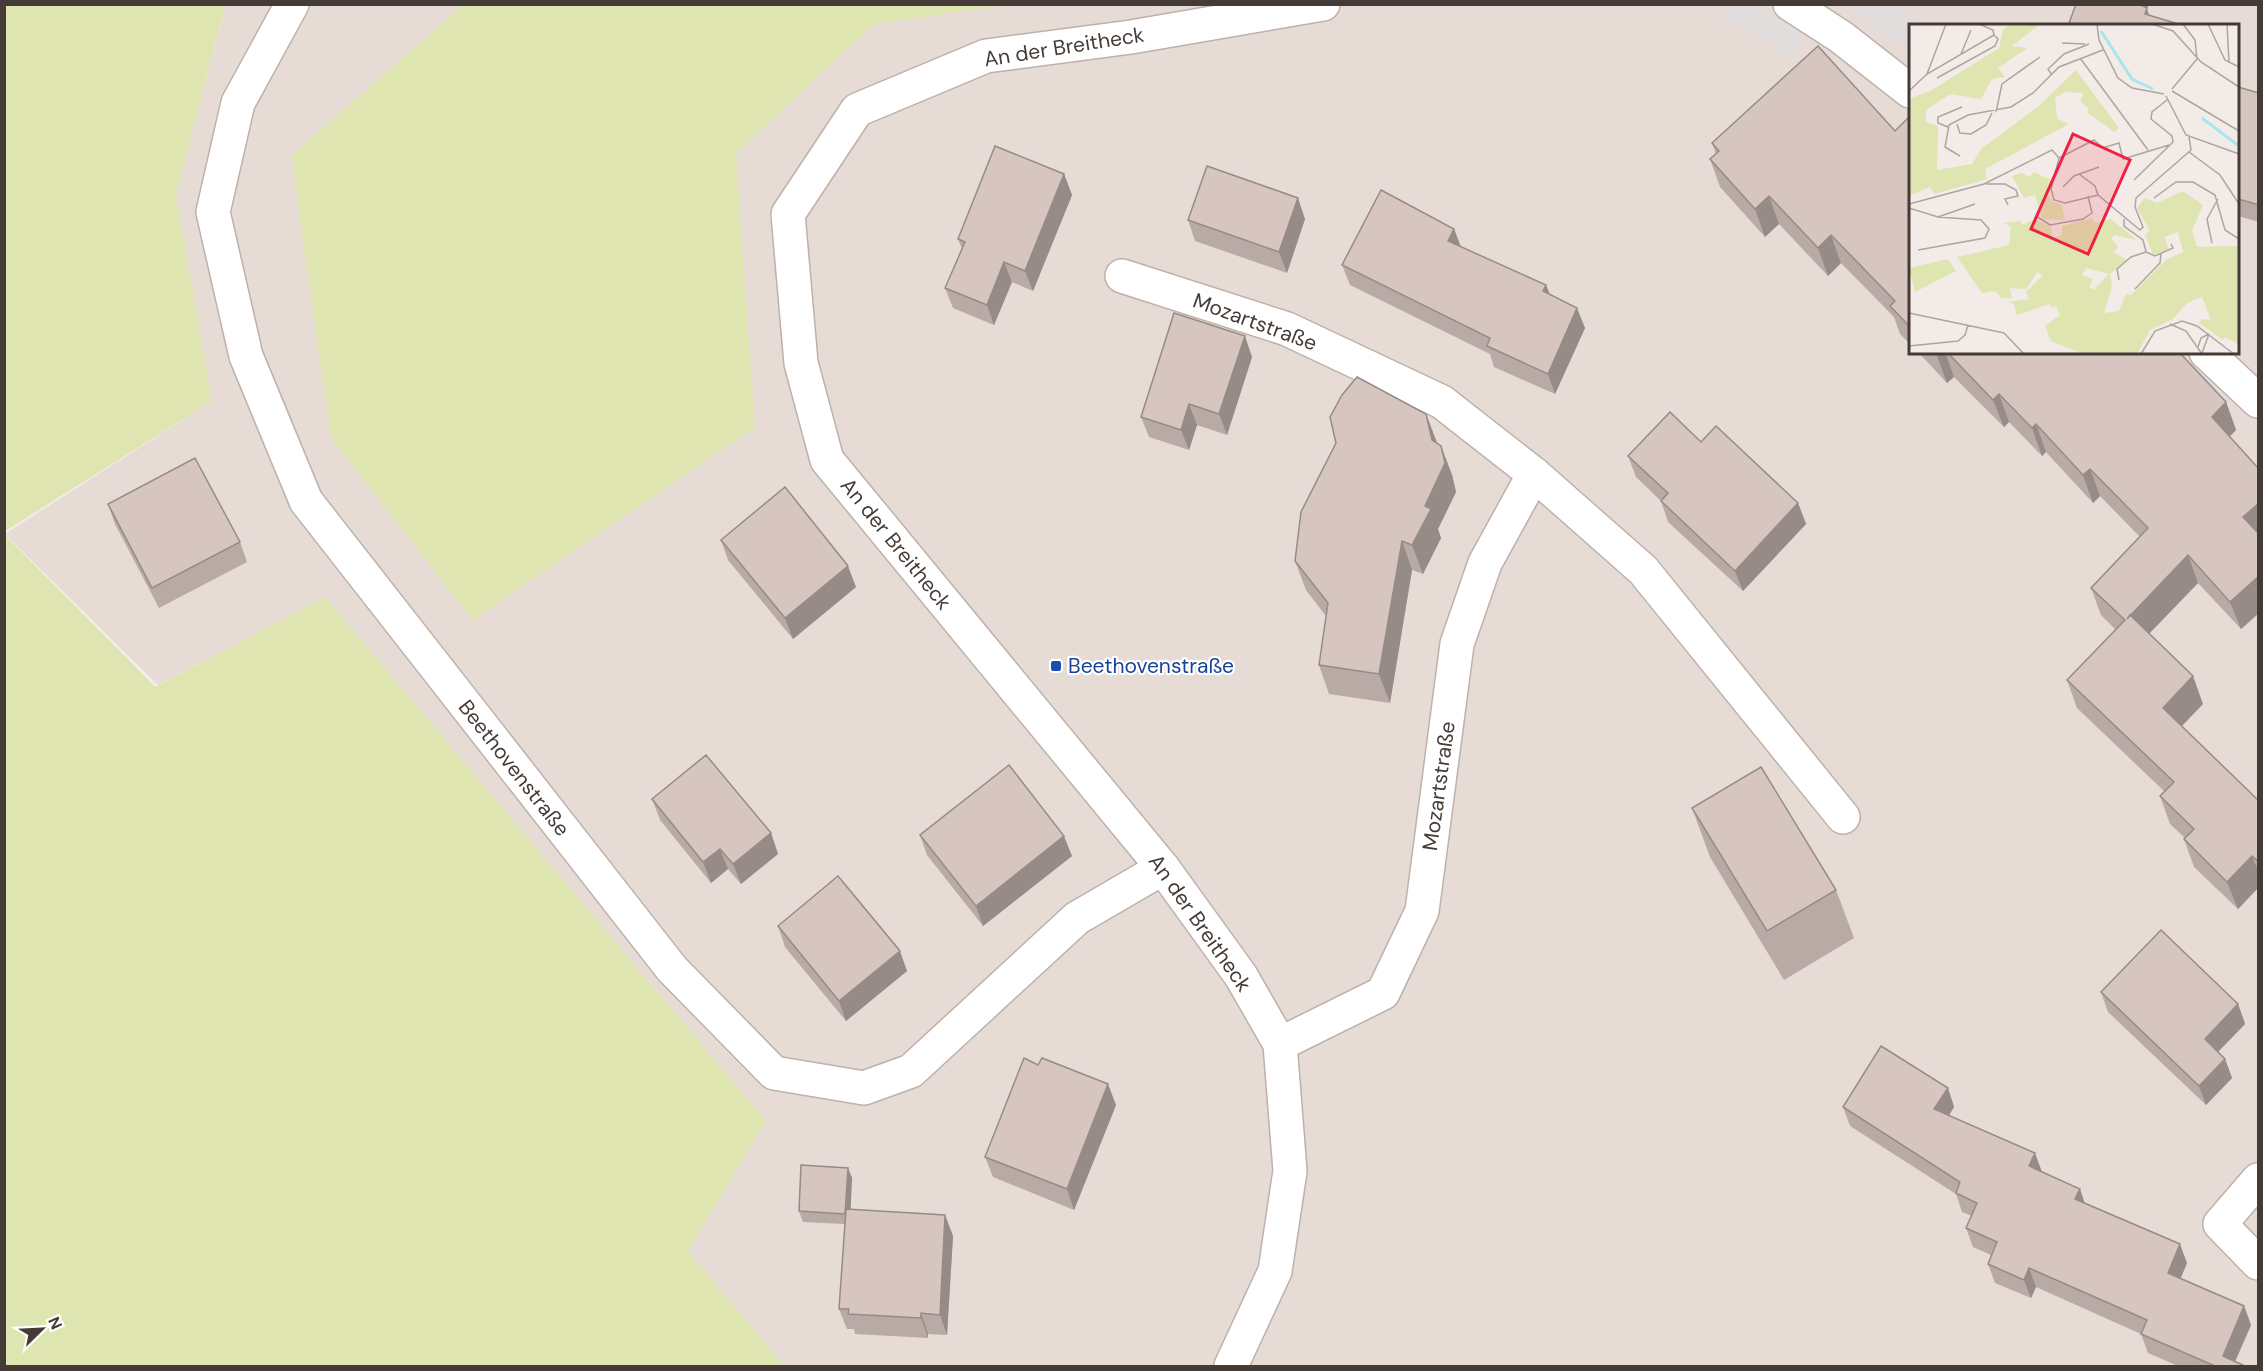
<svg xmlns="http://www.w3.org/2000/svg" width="2263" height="1371" font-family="'DM Sans',sans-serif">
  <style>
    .residential { fill: #e6dbd5; fill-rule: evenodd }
    .green { fill: #dee5b1 }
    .parking { fill: #e1dddc }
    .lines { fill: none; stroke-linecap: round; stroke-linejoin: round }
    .street-casing { stroke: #beb1aa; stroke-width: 36 }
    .street { stroke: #fff; stroke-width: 33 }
    .wall { fill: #b9aaa5 }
    .shaded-wall { fill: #968b86 }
    .building { fill: #d7c6c0; stroke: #968b86; stroke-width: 1.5 }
    .transit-dot { fill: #1a4fb4; stroke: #fff; stroke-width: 2 }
    .labels { text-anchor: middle; stroke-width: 4.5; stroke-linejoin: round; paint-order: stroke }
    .street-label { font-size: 21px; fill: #453b36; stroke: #fff }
    .transit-label { font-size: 21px; fill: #164399; stroke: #fff; text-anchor: start }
    .inset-river { fill: none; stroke: #a6e7ed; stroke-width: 3 }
    .inset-road { fill: none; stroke: #ada5a0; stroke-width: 1.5 }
    .view { fill: #f02044; fill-opacity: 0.15; stroke: #f02044; stroke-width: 3 }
    .inset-edge { fill: none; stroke: #453b36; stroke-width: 3 }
  </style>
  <rect width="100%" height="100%" fill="#f3ebe7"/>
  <path class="residential" d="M223 5H2258V1366H784L688 1251 766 1121 325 597 158 685 5 534 212 401 176 194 225 7ZM1910 26H2238V352H1910Z"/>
  <g class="green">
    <path d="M5 4 225 6 176 194 212 401 5 531Z"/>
    <path d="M463 5H1005L874 24 736 153 755 427 473 620 331 438 291 156Z"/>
    <path d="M4 534 155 687 325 597 766 1121 688 1251 784 1366H5Z"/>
  </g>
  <g class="parking">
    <path d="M1728 5H1754L1806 35 1793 58 1721 17Z"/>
    <path d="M1845 5H1891L1921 25 1910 26V51Z"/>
  </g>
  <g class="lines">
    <defs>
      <g id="street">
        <path d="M292 4 238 103 213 212 246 356 306 501 672 969 774 1073 864 1088 911 1071 1077 918 1163 868"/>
        <path d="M1790 4 1841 37 1910 91"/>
        <path d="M1122 276 1287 329 1442 402 1534 474 1643 570 1843 817"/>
        <path d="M2206 352 2258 401"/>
        <path d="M1280 1044 1383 993 1422 911 1457 644 1485 563 1534 474"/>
        <path d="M2258 1180 2220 1224 2258 1263"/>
        <path d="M1231 1366 1275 1271 1290 1171 1280 1044 1241 976 1163 868 827 460 801 363 788 214 857 110 986 56 1131 37 1323 4"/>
      </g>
    </defs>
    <use href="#street" class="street-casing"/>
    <use href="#street" class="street"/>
  </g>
  <g class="wall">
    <path d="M2238 87 2259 93V222L2238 216Z"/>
    <path d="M1911 121V345L1900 334 1894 317 1841 263 1828 276 1779 224 1765 237 1720 187 1710 159 1716 154 1712 143 1895 131Z"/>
    <path d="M1064 174 1072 195 1033 291 1012 282 994 325 953 308 945 288 962 249 958 239Z"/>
    <path d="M1305 219 1287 273 1195 241 1188 220Z"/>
    <path d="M1454 229 1461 247 1546 285 1550 295 1585 328 1555 394 1494 367 1490 354 1350 285 1342 265Z"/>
    <path d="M1918 352H2179L2226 402 2236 430 2229 437 2259 469V613L2241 629 2198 583 2149 634 2203 704 2182 726 2259 801V887L2238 909 2194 867 2184 839 2185 838 2170 824 2160 796 2165 792 2077 708 2067 680 2116 630 2101 615 2091 588 2140 537 2100 496 2093 503 2046 452 2042 456 2009 422 2004 427 1954 377 1947 383Z"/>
    <path d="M1252 357 1227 435 1197 425 1189 450 1149 437 1141 417Z"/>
    <path d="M1426 414 1437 443 1441 446 1452 475 1456 492 1438 529 1441 538 1423 574 1412 570 1390 703 1329 694 1319 665 1326 616 1306 590 1295 561Z"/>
    <path d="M1701 442 1798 503 1806 524 1743 591 1668 522 1661 501 1636 477 1628 456Z"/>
    <path d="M108 504 240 542 247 562 159 608 115 524Z"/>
    <path d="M721 540 856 587 793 639 728 560Z"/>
    <path d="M652 799 771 833 778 854 741 884 728 869 711 883 660 820Z"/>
    <path d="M1692 808 1836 890 1854 938 1784 980 1710 857Z"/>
    <path d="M920 835 1072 856 983 926 927 855Z"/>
    <path d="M778 926 907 971 846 1021 785 947Z"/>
    <path d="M2101 992 2238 1004 2245 1024 2218 1052 2225 1059 2232 1078 2206 1105 2108 1012Z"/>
    <path d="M1948 1088 1954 1107 1949 1115 2042 1172 2085 1203 2187 1263 2181 1278 2244 1306 2251 1325 2235 1362 2245 1366H2178L2148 1353 2141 1334 2036 1287 2031 1298 1995 1283 1988 1264 1991 1255 1973 1247 1966 1228 1972 1216 1962 1212 1956 1194 1850 1126 1843 1107Z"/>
    <path d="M1116 1105 1074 1210 993 1177 985 1157Z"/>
    <path d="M848 1168 852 1178 850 1210 945 1215 953 1236 947 1335 928 1334V1338L855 1334 854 1329H847L839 1309 845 1224 803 1222 799 1211Z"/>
  </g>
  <g class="shaded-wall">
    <path d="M2137 4H2149L2147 9 2153 26Z"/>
    <path d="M1064 174 1072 195 1033 291 1025 271Z"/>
    <path d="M1769 196 1779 224 1765 237 1755 209Z"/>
    <path d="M1298 198 1305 219 1287 273 1279 252Z"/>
    <path d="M1454 229 1462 250 1448 241Z"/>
    <path d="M1831 235 1841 263 1828 276 1818 248Z"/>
    <path d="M1004 262 1012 282 994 325 987 305Z"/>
    <path d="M1546 285 1554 305 1543 291Z"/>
    <path d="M1577 308 1585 328 1555 394 1548 374Z"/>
    <path d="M1245 336 1252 357 1227 435 1219 414Z"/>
    <path d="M1940 352H1945L1954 377 1947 383 1937 356Z"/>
    <path d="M1999 394 2009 422 2004 427 1993 400Z"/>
    <path d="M2226 402 2236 430 2222 444 2212 417Z"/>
    <path d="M1189 404 1197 425 1189 450 1181 430Z"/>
    <path d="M1426 414 1437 443 1441 446 1452 475 1456 492 1438 529 1441 538 1423 574 1412 545 1425 506 1432 440Z"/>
    <path d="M2036 424 2046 452 2042 456 2032 428Z"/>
    <path d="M2090 469 2100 496 2093 503 2083 475Z"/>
    <path d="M1798 503 1806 524 1743 591 1735 571Z"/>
    <path d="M2259 503V539L2243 517Z"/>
    <path d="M1402 541 1412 570 1390 703 1379 674Z"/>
    <path d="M2188 555 2198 583 2137 646 2127 619Z"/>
    <path d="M848 566 856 587 793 639 785 618Z"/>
    <path d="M2259 576V613L2241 629 2230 602Z"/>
    <path d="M2193 676 2203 704 2173 735 2163 708Z"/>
    <path d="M771 833 778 854 741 884 733 864Z"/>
    <path d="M1064 836 1072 856 983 926 976 906Z"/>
    <path d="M720 849 728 869 711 883 703 862Z"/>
    <path d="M2252 856 2259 873V887L2238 909 2227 882Z"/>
    <path d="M900 951 907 971 846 1021 839 1001Z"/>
    <path d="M2238 1004 2245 1024 2212 1058 2205 1039Z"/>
    <path d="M2225 1059 2232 1078 2206 1105 2199 1086Z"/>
    <path d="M1108 1084 1116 1105 1074 1210 1067 1189Z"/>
    <path d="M1948 1088 1954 1107 1941 1128 1934 1109Z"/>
    <path d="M2035 1153 2042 1172 2029 1166Z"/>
    <path d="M848 1168 852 1178 850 1224 846 1214Z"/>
    <path d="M2080 1189 2086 1207 2075 1199Z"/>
    <path d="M945 1215 953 1236 947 1335 940 1315Z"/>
    <path d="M2180 1244 2187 1263 2175 1291 2168 1273Z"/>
    <path d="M2029 1268 2036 1287 2031 1298 2024 1280Z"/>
    <path d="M2244 1306 2251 1325 2233 1366 2223 1356Z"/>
    <path d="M921 1313 928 1334V1338L921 1318Z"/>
  </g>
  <g class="building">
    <path d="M2076 4H2139L2147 8 2145 14 2185 26H2068Z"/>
    <path d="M1818 46 1895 131 1908 118 1911 121V328L1890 306 1895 301 1831 235 1818 248 1769 196 1755 209 1710 159 1719 151 1712 143Z"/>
    <path d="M2238 87 2259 93V205L2238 199Z"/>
    <path d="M995 146 1064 174 1025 271 1004 262 987 305 945 288 965 242 958 239Z"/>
    <path d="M1207 166 1298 198 1279 252 1188 220Z"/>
    <path d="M1381 190 1454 229 1448 241 1546 285 1543 291 1577 308 1548 374 1487 346 1490 338 1342 265Z"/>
    <path d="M1174 313 1245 336 1219 414 1189 404 1181 430 1141 417Z"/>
    <path d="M1947 352H2179L2226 402 2212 417 2259 469V503L2243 517 2259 534V576L2230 602 2188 555 2127 619 2130 615 2193 676 2163 708 2259 801V862L2252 856 2227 882 2184 839 2194 829 2160 796 2174 782 2067 680 2125 620 2091 588 2148 528 2090 469 2083 475 2036 424 2032 428 1999 394 1993 400Z"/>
    <path d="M1357 377 1426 414 1432 440 1441 446 1445 463 1425 506 1431 509 1412 545 1402 541 1379 674 1319 665 1328 603 1295 561 1301 512 1336 443 1330 417 1342 395Z"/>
    <path d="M1670 412 1701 442 1716 426 1798 503 1735 571 1661 501 1668 493 1628 456Z"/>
    <path d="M195 458 240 542 152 588 108 504Z"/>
    <path d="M785 487 848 566 785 618 721 540Z"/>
    <path d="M706 755 771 833 733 864 720 849 703 862 652 799Z"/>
    <path d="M1009 765 1064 836 976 906 920 835Z"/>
    <path d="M1761 767 1836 890 1767 931 1692 808Z"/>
    <path d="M838 876 900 951 839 1001 778 926Z"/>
    <path d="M2161 930 2238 1004 2205 1039 2225 1059 2199 1086 2101 992Z"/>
    <path d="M1881 1046 1948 1088 1934 1109 2035 1153 2029 1166 2080 1189 2075 1199 2180 1244 2168 1273 2244 1306 2223 1356 2245 1366H2215L2141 1334 2147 1320 2029 1268 2024 1280 1988 1264 1997 1242 1966 1228 1977 1203 1956 1193 1960 1182 1843 1107Z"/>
    <path d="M1024 1058 1038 1065 1042 1058 1108 1084 1067 1189 985 1157Z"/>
    <path d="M801 1165 848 1168 845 1214 799 1211Z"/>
    <path d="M846 1209 945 1215 940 1315 921 1313V1318L848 1314 849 1309H839Z"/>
  </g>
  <rect class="transit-dot" x="1050" y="660" width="12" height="12" rx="3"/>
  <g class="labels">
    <g class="street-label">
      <text transform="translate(1064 47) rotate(-9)" y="7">An der Breitheck</text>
      <text transform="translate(1255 322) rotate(20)" y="7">Mozartstraße</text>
      <text transform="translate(896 544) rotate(51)" y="7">An der Breitheck</text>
      <text transform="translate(514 768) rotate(52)" y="7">Beethovenstraße</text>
      <text transform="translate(1439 786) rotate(-82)" y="7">Mozartstraße</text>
      <text transform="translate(1200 923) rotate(55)" y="7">An der Breitheck</text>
    </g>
    <g class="transit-label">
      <text x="1068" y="673">Beethovenstraße</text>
    </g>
  </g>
  <g transform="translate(1909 24)">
    <rect width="330" height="330" fill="#f3ebe7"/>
    <path d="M101 0H131L103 22 118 24 89 44 96 53 83 55 72 75 41 70 17 86V98L29 102 28 146 63 140 72 125 131 81 167 46 210 104 205 108 178 88 180 85 171 77 175 69 156 68 146 74 148 95 160 100 76 145 78 155 25 170 21 163 0 172V75L23 66 90 24 94 6ZM125 148 142 156 139 169 142 177 153 181 156 196 133 195 126 171 115 174 103 152 112 149 121 153ZM274 167 294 181 283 207 288 223 330 222V320L316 313 314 316 290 299 293 295 302 296 293 273 278 279 264 295 241 306 228 330H175L142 317 136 302 151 291 147 282 143 284 140 280 108 291 105 280 99 278 120 275 117 268 134 251 128 248 117 265 101 264 103 274H92L86 267 73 269 48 233 100 221 102 203 95 199 111 197 114 201 126 195 142 203 144 214 153 211V202L183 194 187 199 202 195 228 216 206 211 202 214 209 223 205 228 217 236 201 250 203 262 195 289 210 287 217 270 222 271 257 236 274 228 269 208 255 213 260 225 244 231 236 210 241 207 228 184 236 174 248 179ZM177 244 200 250 185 266 180 263 184 255 173 251ZM39 235 47 247 6 268 0 244Z" fill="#dee5b1" fill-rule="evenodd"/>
    <path class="inset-river" d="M192 7 223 55 244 65M293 94 330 122"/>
    <path class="inset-road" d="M70 0 84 6 85 11M188 0 190 16 209 54 223 64 255 70M243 0 264 7 292 38 330 63M299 0 316 36 330 43M318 0 320 38M153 19 176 20M52 30 62 6M171 34 239 126M18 50 37 0M143 51 139 45 155 30 180 20M28 54 86 22 89 15 85 11M263 65 288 35 286 16 274 0M0 67 18 50 85 11M263 67 330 107M257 72 277 111 330 130M87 88 93 60 131 33M48 100 51 109 62 110 77 101 83 89M39 103 29 99V93L53 83M280 128 311 151 330 180M51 132 36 123 40 101 59 91 102 83 124 69 150 43 194 26M150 134 185 116 194 124 210 119 214 135 260 121M170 150 186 162 189 171M225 156 264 118 263 112 242 95 243 88 258 76M77 160H96L107 166 109 172 96 175 99 181M154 163 165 152 190 143M245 174 267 158H284L306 171 316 206 330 215M0 180 75 160 143 126 150 134 142 165 145 176 156 179 189 171 231 206 234 203 226 183 227 174 282 126 280 113M0 184 29 193 72 196 80 205 76 214 9 226M127 192 141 201 174 195 183 189 179 172M29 193 66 180M215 195V202L234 216 237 228M303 219 298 195 309 175M237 228 246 232 264 224 262 220M210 256 208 245 222 233 237 228M226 265 251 239 252 229M0 289 95 309 115 330M261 300 277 307 293 330M0 322 49 317 56 311 59 301M289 323 292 314 300 310M293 329 300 310M232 330 246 307 273 297 288 302 325 330"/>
    <path class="view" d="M164 110 221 136 179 230 122 205Z"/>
    <rect width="330" height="330" class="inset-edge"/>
  </g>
  <rect width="2263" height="1371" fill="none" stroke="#453b36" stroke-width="12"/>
  <g transform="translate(42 1329) rotate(66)" stroke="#ffffff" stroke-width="4.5" paint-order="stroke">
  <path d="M0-4.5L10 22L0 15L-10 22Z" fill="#453b36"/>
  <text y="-9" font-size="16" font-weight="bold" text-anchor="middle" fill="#453b36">N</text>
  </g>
</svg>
